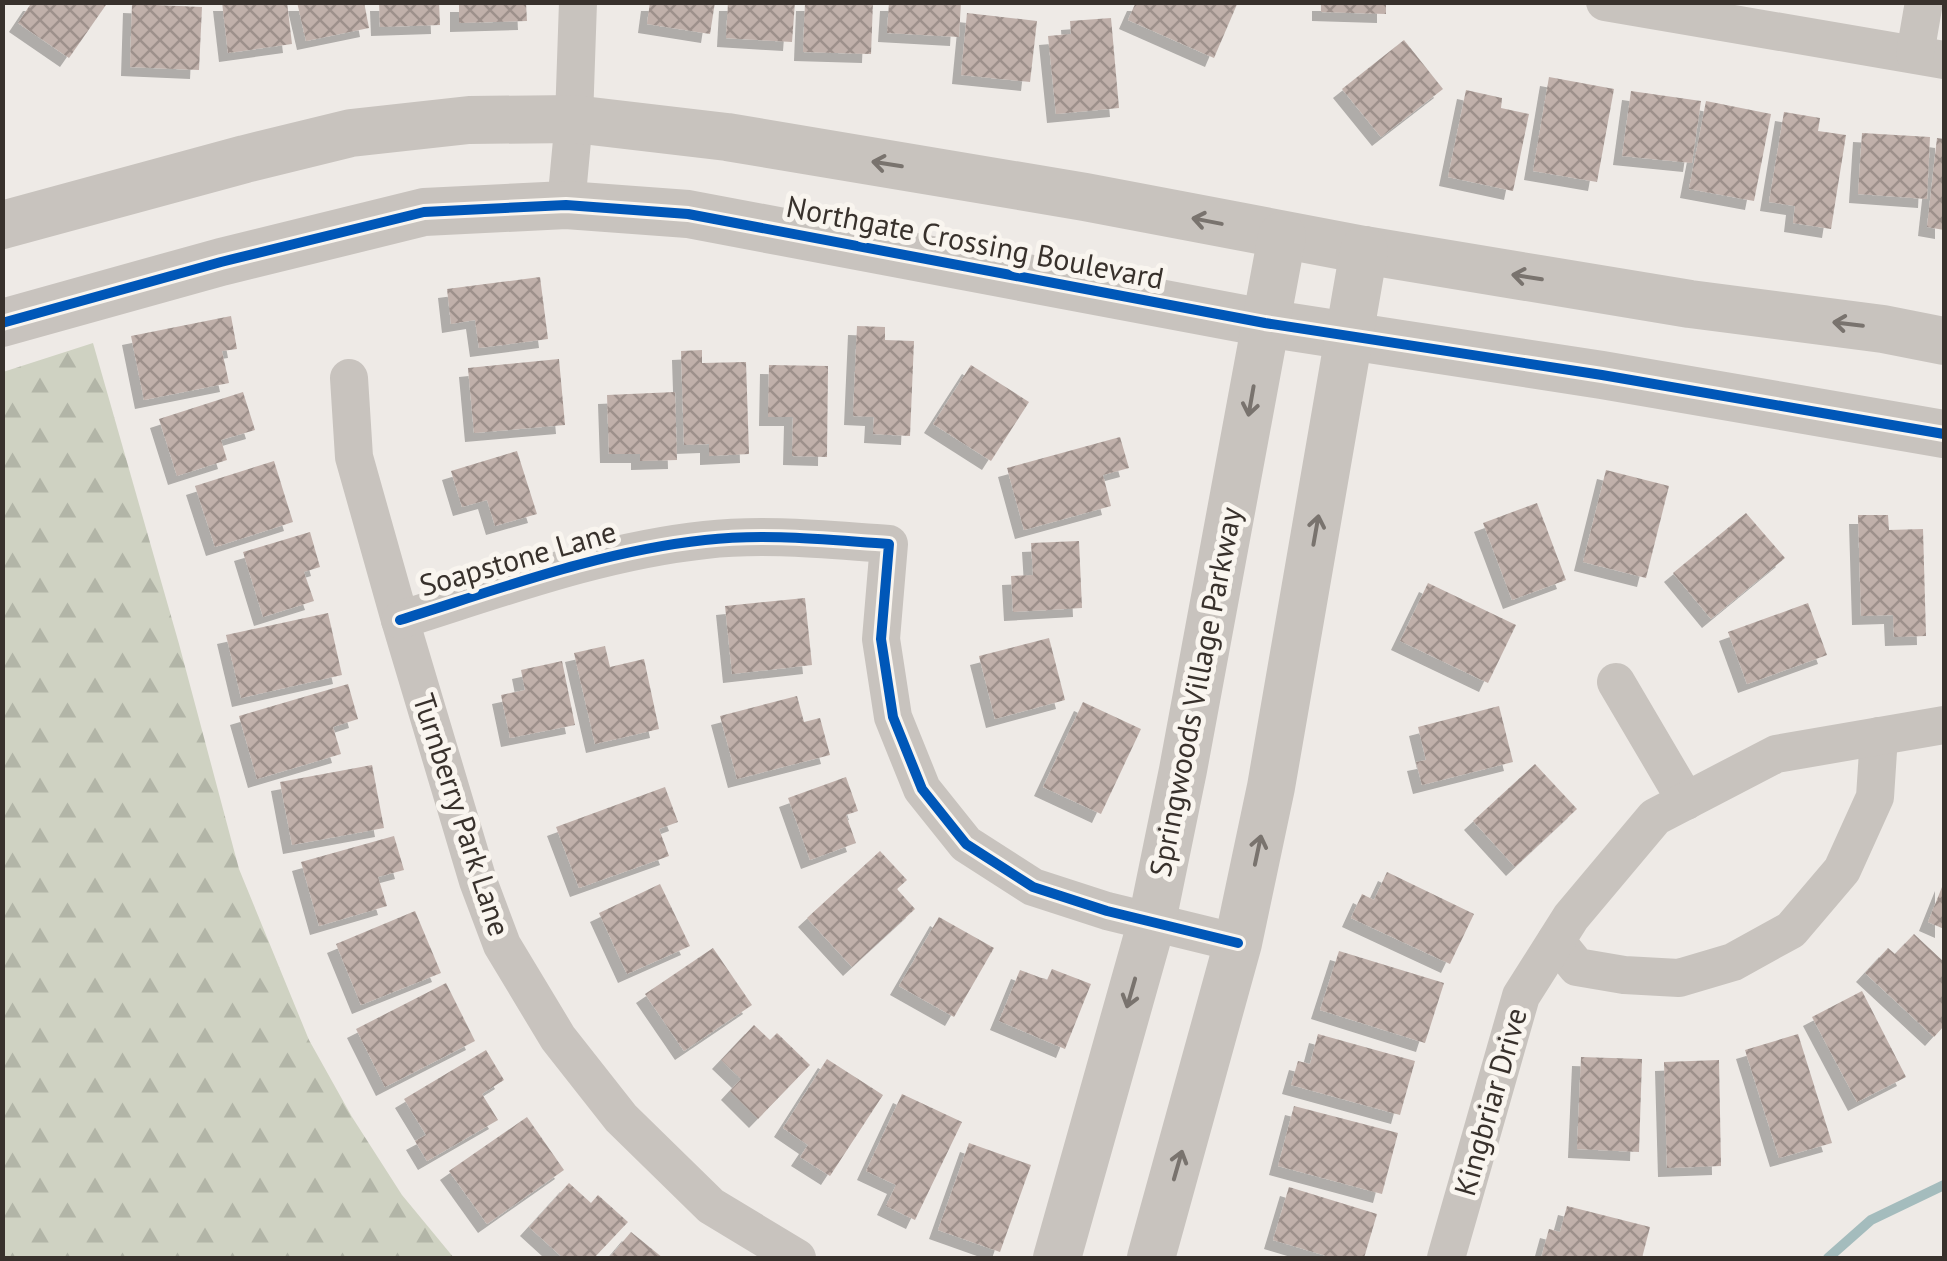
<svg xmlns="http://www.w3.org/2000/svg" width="1947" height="1261" font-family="'PT Sans',sans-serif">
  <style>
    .forest { fill: url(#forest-firs) }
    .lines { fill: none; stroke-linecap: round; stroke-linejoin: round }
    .stream { stroke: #a4bcbd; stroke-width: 10 }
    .building { fill: url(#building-cross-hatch); filter: url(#shadow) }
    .minor { stroke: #c8c3be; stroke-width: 38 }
    .tertiary { stroke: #c8c3be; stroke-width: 48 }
    .cycleway-casing { stroke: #f9f5ef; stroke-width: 16 }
    .cycleway { stroke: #0057b8; stroke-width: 10 }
    .oneway { stroke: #79736e }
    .labels { text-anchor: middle; stroke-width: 10; stroke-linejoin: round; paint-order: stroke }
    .street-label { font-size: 30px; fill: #38312c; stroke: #f9f5ef }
  </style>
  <defs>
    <pattern id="forest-firs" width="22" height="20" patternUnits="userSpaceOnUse" patternTransform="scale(2.5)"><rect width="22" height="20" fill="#cfd2c2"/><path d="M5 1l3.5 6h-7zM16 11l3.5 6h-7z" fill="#b2b5a7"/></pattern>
    <pattern id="building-cross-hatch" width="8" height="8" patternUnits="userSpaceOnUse" patternTransform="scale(2.5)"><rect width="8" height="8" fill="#c0b0aa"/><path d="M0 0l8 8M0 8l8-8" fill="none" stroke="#9d908b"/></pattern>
    <filter id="shadow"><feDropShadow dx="-9" dy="9" stdDeviation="0" flood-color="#0004"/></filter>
  </defs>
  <rect width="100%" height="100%" fill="#eeeae6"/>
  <path class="forest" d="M93 343 179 644 239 869 309 1040 352 1117 402 1195 454 1258H3V372Z"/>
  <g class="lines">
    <path class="stream" d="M1828 1258 1871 1220 1944 1185"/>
  </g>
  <g class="building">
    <path d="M32 2H108L69 58 18 23Z"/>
    <path d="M222 2H287L292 44 228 53Z"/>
    <path d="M297 2H364L369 28 306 41Z"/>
    <path d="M379 2H439L440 25 380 27Z"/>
    <path d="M650 2H715L710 34 647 24Z"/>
    <path d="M728 2H795L792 42 726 38Z"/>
    <path d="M805 2H873L871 54 803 52Z"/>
    <path d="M889 2H961L959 37 887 33Z"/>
    <path d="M1136 2H1238L1214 58 1128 20Z"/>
    <path d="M1321 2H1386V14L1321 12Z"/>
    <path d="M459 3H526L527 21 459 23Z"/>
    <path d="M132 4 202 7 199 70 130 67Z"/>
    <path d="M967 13 1037 21 1030 82 961 75Z"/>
    <path d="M1111 18 1119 108 1056 114 1048 36 1071 34 1070 21Z"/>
    <path d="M1404 40 1443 89 1381 137 1342 89Z"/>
    <path d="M1549 77 1614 89 1597 182 1533 171Z"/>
    <path d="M1466 90 1502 98 1501 108 1529 114 1513 191 1448 177Z"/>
    <path d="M1631 91 1701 101 1692 163 1622 156Z"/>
    <path d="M1706 101 1771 114 1754 201 1689 189Z"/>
    <path d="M1784 112 1820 118 1818 131 1846 135 1831 229 1793 223 1795 206 1769 202Z"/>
    <path d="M1862 133 1930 137 1927 199 1858 194Z"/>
    <path d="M1937 138 1944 139V230L1927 227Z"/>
    <path d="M540 277 548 339 479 348 475 320 451 324 447 289Z"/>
    <path d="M231 316 237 349 222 351 229 383 144 400 131 336Z"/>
    <path d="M857 326 885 327V340L914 341 910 436 873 434 874 417 853 416Z"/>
    <path d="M702 350V363L746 362 749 454 709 456V444L684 445 681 351Z"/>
    <path d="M559 359 565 425 474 433 468 368Z"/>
    <path d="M769 365 828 366 827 457 792 456 793 417H768Z"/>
    <path d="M971 365 1029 402 991 461 933 424Z"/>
    <path d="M243 392 255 430 221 440 227 460 177 476 159 419Z"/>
    <path d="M675 392 677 460 640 461V454H609L607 395Z"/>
    <path d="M1120 437 1129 468 1103 475 1111 506 1024 530 1007 468Z"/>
    <path d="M517 451 537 514 495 526 487 500 462 507 451 471Z"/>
    <path d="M274 461 293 522 215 547 195 486Z"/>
    <path d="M1606 470 1669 486 1646 578 1583 562Z"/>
    <path d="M1537 503 1566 580 1512 600 1483 523Z"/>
    <path d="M1746 513 1785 558 1711 619 1673 573Z"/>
    <path d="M1858 515H1888L1889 530 1923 529 1926 636 1894 637 1893 615 1861 616Z"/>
    <path d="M310 532 320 567 304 572 314 601 263 617 243 552Z"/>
    <path d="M1079 541 1082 608 1013 612 1011 576 1033 575 1031 543Z"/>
    <path d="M1428 583 1516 625 1488 683 1400 641Z"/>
    <path d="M805 598 812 665 732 674 725 606Z"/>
    <path d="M1808 603 1827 655 1747 684 1728 632Z"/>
    <path d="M328 613 342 675 241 698 226 635Z"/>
    <path d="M1049 638 1065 700 995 719 979 656Z"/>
    <path d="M605 646 610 667 644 659 659 729 595 744 574 653Z"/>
    <path d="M562 661 575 725 510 738 501 695 525 690 521 670Z"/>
    <path d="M348 684 358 719 333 727 341 754 257 779 239 716Z"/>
    <path d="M797 696 804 722 820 718 830 755 737 779 720 716Z"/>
    <path d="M1083 702 1141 729 1101 814 1043 787Z"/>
    <path d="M1499 706 1513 762 1422 785 1416 762 1426 760 1418 727Z"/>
    <path d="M1535 764 1577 809 1515 867 1473 821Z"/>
    <path d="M372 765 384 828 292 845 280 782Z"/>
    <path d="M846 777 858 811 846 815 856 843 810 860 788 798Z"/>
    <path d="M665 787 678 822 659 829 669 856 579 888 556 827Z"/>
    <path d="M394 836 404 870 378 877 387 906 319 926 301 862Z"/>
    <path d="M880 851 907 880 897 889 915 909 852 967 807 918Z"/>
    <path d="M1387 872 1474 914 1450 964 1351 918 1362 894 1374 900Z"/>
    <path d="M1944 882V929L1928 922Z"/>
    <path d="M660 884 690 946 627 974 599 913Z"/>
    <path d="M415 911 441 973 361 1005 336 944Z"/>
    <path d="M939 917 994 948 954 1017 899 986Z"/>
    <path d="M1914 934 1944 962V1026L1934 1037 1865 973 1888 948 1895 954Z"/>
    <path d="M713 948 752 1005 684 1051 645 994Z"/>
    <path d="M1339 951 1444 983 1425 1043 1320 1010Z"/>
    <path d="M1052 969 1091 984 1065 1049 999 1021 1020 970 1047 980Z"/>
    <path d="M446 983 475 1041 385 1087 356 1029Z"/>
    <path d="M1862 991 1906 1077 1857 1102 1812 1017Z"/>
    <path d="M754 1025 770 1040 777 1033 810 1065 758 1119 730 1091 741 1079 721 1060Z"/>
    <path d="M1318 1034 1415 1061 1400 1115 1291 1085 1298 1061 1310 1064Z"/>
    <path d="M1798 1034 1832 1143 1779 1158 1745 1050Z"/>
    <path d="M486 1050 504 1080 482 1094 498 1120 427 1161 415 1141 426 1135 404 1099Z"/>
    <path d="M1581 1057 1642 1059 1639 1152 1577 1149Z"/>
    <path d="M827 1059 883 1095 830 1176 800 1157 808 1145 783 1128Z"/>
    <path d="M1719 1060 1721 1166 1667 1168 1664 1062Z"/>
    <path d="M902 1094 962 1122 915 1220 886 1206 896 1185 866 1171Z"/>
    <path d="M1294 1106 1398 1133 1382 1194 1278 1166Z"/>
    <path d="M527 1117 564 1170 487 1224 449 1171Z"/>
    <path d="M969 1143 1031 1165 1000 1252 938 1230Z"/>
    <path d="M569 1183 591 1203 598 1195 628 1222 594 1258H563L529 1227Z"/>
    <path d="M1289 1187 1377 1214 1364 1258H1333L1273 1240Z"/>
    <path d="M1567 1206 1650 1227 1642 1258H1541L1549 1229 1560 1232Z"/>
    <path d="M631 1232 663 1258H609Z"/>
  </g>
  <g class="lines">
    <g class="minor">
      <path d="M1605 2 1944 60"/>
      <path d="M1915 54 1924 2"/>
      <path d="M566 205 574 119 578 2"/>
      <path d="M349 378 354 457 400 620 478 881 502 945 558 1038 621 1118 711 1206 797 1258"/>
      <path d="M400 620C499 589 601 551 705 540 766 533 828 540 889 544L881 639 893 717 922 789 966 844 1033 887 1107 911 1238 943"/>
      <path d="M1616 682 1686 801"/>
      <path d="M1556 941 1577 967 1624 975 1679 978 1733 962 1791 930 1842 870 1875 797 1879 736"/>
      <path d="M1446 1258 1521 996 1571 917 1655 817 1776 754 1944 725"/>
    </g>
    <g class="tertiary">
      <path d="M2 225 245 159 351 133 469 120 574 119 727 137 1085 197 1364 250 1690 304 1883 329 1944 341"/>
      <path d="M2 323 221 262 424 212 566 205 688 214 1265 323 1602 375 1944 434"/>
      <path d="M1057 1258 1152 921 1183 770 1282 236"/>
      <path d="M1151 1258 1238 943 1271 787 1364 250"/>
    </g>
    <defs>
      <g id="cycleway">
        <path d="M2 323 221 262 424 212 566 205 688 214 1265 323 1602 375 1944 434"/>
        <path d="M400 620C499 589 601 551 705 540 766 533 828 540 889 544L881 639 893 717 922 789 966 844 1033 887 1107 911 1238 943"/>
      </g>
    </defs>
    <use href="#cycleway" class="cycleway-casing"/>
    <use href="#cycleway" class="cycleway"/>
  </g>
  <defs><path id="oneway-shaft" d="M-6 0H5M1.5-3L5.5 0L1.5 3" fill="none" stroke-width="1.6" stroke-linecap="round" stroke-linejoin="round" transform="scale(2.5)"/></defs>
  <g class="oneway">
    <use href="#oneway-shaft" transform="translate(887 164) rotate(-171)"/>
    <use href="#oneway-shaft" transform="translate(1207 221) rotate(-169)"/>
    <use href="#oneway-shaft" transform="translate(1527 277) rotate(-171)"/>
    <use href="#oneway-shaft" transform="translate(1848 324) rotate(-173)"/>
    <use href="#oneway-shaft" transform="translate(1251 401) rotate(100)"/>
    <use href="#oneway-shaft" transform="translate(1316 530) rotate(-80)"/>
    <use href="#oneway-shaft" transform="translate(1258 850) rotate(-78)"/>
    <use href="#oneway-shaft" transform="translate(1131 993) rotate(106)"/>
    <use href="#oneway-shaft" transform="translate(1178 1165) rotate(-74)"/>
  </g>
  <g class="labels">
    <g class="street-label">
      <text transform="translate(975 243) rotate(11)" y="10">Northgate Crossing Boulevard</text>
      <text transform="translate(518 559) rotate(-16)" y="10">Soapstone Lane</text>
      <text transform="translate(1196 692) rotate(-79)" y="10">Springwoods Village Parkway</text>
      <text transform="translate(461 815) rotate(72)" y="10">Turnberry Park Lane</text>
      <text transform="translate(1491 1102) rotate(-74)" y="10">Kingbriar Drive</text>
    </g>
  </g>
  <rect width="1947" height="1261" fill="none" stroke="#38312c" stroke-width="10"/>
</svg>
